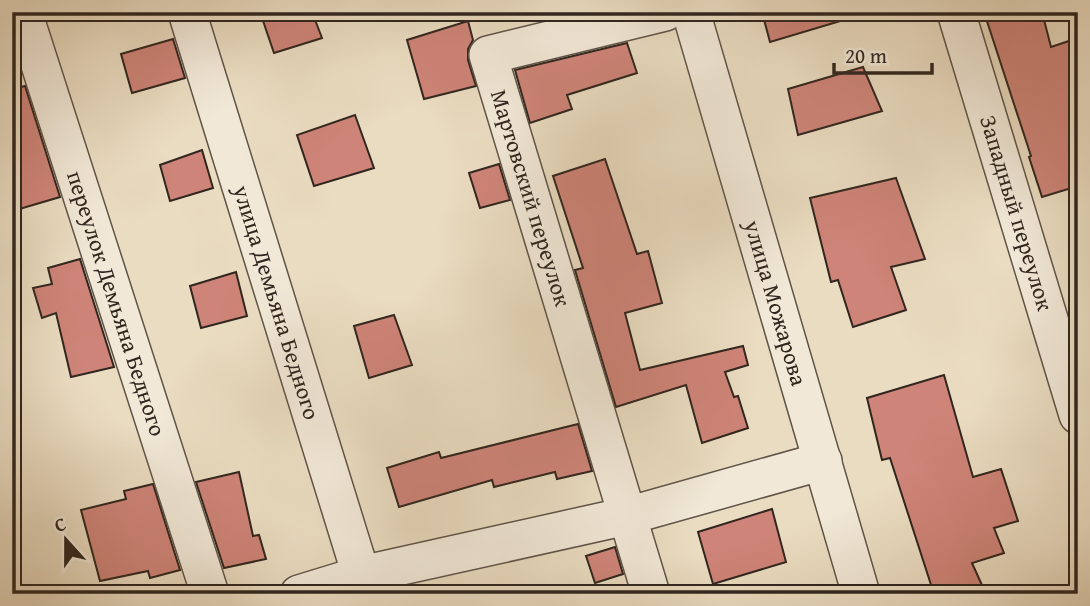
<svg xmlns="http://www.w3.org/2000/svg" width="1090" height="606" font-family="'Gentium Book Plus',serif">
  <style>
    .building { fill: #ce8478; stroke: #31261f; stroke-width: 2 }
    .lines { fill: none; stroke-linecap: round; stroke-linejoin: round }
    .minor-casing { stroke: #5f5448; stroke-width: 40 }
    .minor { stroke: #f1e8d7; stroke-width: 37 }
    .labels { text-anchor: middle; stroke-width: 5; stroke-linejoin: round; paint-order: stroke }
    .street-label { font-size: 23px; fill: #31261f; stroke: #f1e8d7 }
  </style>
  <rect width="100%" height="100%" fill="#eadcc1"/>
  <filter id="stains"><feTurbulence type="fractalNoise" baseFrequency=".00286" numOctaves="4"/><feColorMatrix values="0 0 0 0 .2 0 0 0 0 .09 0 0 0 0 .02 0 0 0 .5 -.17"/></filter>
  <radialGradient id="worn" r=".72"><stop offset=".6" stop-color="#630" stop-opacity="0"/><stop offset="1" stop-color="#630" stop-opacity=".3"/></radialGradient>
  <g class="building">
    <path d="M260 12H312L322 38 274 53Z"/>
    <path d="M762 12H846L847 19 770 42Z"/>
    <path d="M984 12H1042L1051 47 1078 38V186L1042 197 1029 157 1031 156Z"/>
    <path d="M468 21 473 40 468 49V60L476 86 424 99 407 40Z"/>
    <path d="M173 39 185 78 132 93 121 54Z"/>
    <path d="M627 43 637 73 567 95 572 109 530 123 515 70Z"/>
    <path d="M863 67 882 111 798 135 788 89Z"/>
    <path d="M25 86 60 197 16 210 12 196V89Z"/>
    <path d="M355 115 374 168 314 186 297 135Z"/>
    <path d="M202 150 213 188 170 201 160 165Z"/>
    <path d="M605 159 637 254 648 251 662 303 625 313 640 370 743 346 748 365 725 372 734 397 738 396 748 428 702 443 686 385 616 407 575 270 583 268 553 176Z"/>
    <path d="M499 164 510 200 480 208 469 173Z"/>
    <path d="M896 178 925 259 891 267 906 310 853 327 838 280 831 282 810 198Z"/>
    <path d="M80 259 114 367 71 377 56 313 42 318 33 288 52 284 48 268Z"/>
    <path d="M236 272 247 316 201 328 190 286Z"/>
    <path d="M394 315 412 365 369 378 354 326Z"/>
    <path d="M944 375 973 477 1001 469 1018 521 994 528 1004 553 972 563 986 594H934L890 458 882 460 867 398Z"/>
    <path d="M578 424 592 471 557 479 555 472 494 487 492 480 399 507 387 468 439 452 441 458Z"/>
    <path d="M239 472 253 536 259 535 266 559 224 568 196 482Z"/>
    <path d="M153 484 180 570 150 578 148 571 100 581 81 510 126 499 124 491Z"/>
    <path d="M772 509 786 562 713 584 698 532Z"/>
    <path d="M615 547 623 574 595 583 586 556Z"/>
  </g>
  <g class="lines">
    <defs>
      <g id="minor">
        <path id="s1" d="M23 12 210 594"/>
        <path id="s2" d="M187 12 367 594"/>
        <path id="s3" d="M691 12 861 594"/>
        <path id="s4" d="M956 12 1078 415"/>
        <path d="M299 594 361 575 627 516 823 461"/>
        <path d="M651 594 488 55 665 12"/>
      </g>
    </defs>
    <use href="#minor" class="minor-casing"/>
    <use href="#minor" class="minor"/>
  </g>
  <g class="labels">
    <g class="street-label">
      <text transform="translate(531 198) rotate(73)" y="8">Мартовский переулок</text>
      <text dy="8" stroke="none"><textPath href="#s4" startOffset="210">Западный переулок</textPath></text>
      <text dy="8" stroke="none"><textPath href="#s1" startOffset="306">переулок Демьяна Бедного</textPath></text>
      <text dy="8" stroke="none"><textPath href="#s2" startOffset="304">улица Демьяна Бедного</textPath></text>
      <text dy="8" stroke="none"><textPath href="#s3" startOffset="303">улица Можарова</textPath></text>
    </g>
  </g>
  <rect width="1090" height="606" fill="none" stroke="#eadcc1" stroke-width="42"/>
  <rect x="14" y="14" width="1062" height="578" fill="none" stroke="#31261f" stroke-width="3.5"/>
  <rect x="21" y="21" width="1048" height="564" fill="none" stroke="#31261f" stroke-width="2"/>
  <g transform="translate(66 540) rotate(339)" stroke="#f1e8d7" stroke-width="5" paint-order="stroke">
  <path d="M0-5L12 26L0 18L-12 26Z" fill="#31261f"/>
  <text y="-10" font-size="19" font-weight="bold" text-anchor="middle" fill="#31261f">С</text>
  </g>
  <path d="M834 63v10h98v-10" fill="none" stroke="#31261f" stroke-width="3.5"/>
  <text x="845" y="63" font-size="21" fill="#31261f" stroke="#f1e8d7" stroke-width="5" paint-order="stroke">20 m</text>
  <rect width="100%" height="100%" filter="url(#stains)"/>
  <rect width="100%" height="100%" fill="url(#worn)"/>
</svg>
